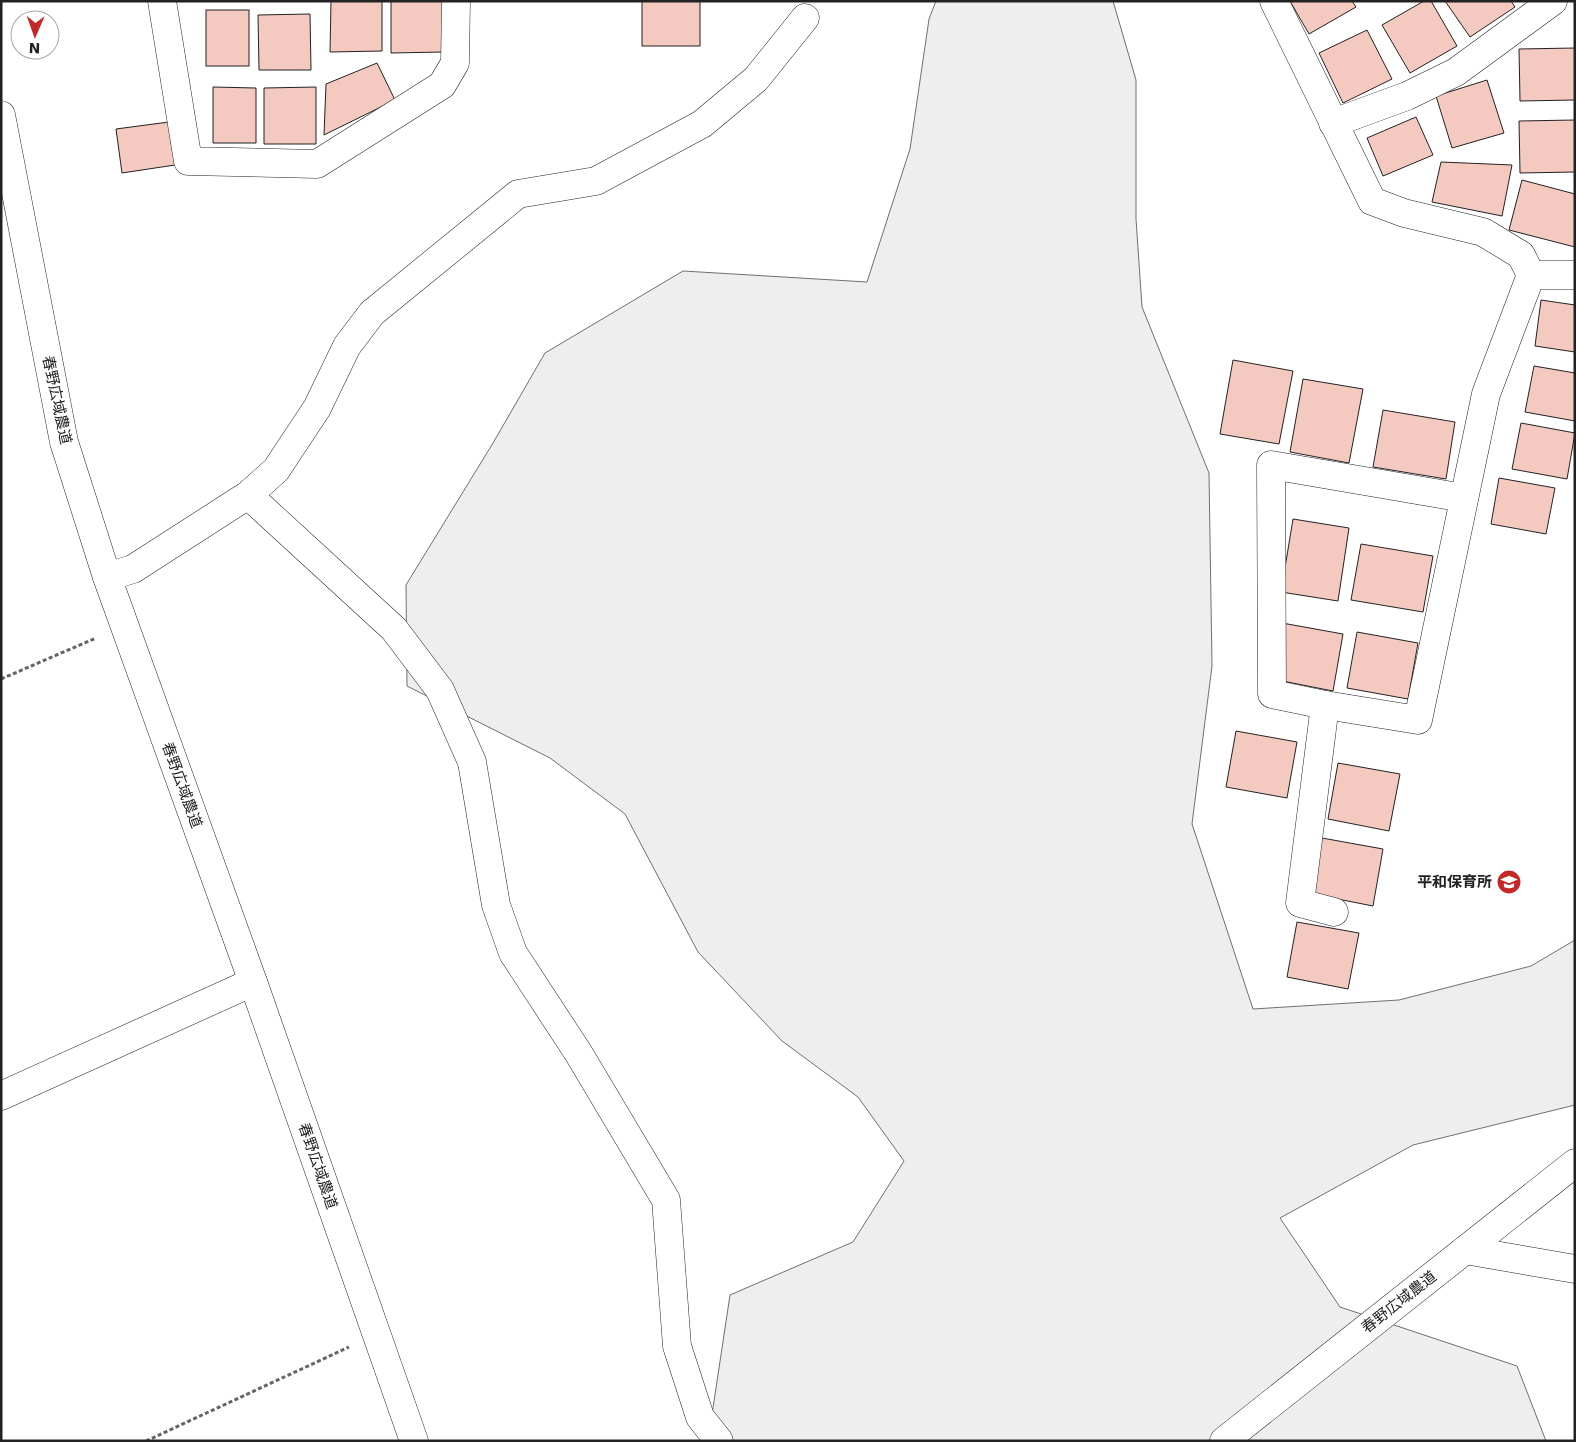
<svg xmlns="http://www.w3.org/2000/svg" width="1576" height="1442" font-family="'DejaVu Sans','Noto Sans JP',sans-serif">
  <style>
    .green { fill: #eee; stroke: #6f6f6f }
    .building { fill: #f3c9c0; stroke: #222 }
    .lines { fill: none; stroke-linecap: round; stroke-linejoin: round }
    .street-casing { stroke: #222; stroke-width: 29 }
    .secondary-casing { stroke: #222; stroke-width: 29 }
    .path { stroke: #646464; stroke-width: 3; stroke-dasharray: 4 2.5; stroke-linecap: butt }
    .street { stroke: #fff; stroke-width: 28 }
    .secondary { stroke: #fff; stroke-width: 28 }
    .labels { text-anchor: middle; stroke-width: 4; stroke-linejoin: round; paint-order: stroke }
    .street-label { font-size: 15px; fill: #222; stroke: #fff }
    .poi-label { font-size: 15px; font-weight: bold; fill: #222; stroke: #fff; text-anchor: end }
  </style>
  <rect width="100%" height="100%" fill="#fff"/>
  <path class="green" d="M936 1H1113L1136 80V219L1142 307 1209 473 1212 666 1192 824 1253 1009 1399 1000 1531 966 1575 940V1105L1413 1145 1280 1218 1340 1307 1517 1366 1546 1441H708L730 1295 853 1242 904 1161 858 1097 782 1041 698 952 625 814 550 758 407 686 406 585 493 443 545 353 683 271 867 282 910 149 929 19Z"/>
  <g class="building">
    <path d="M331 1H382V51L330 52Z"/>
    <path d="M391 1H443V52L391 53Z"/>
    <rect x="642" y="1" width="58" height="45"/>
    <path d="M1290 1H1352L1356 7 1309 34Z"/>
    <path d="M1424 1H1431L1457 46 1410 73 1382 25Z"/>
    <path d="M1445 1H1511L1515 7 1470 37Z"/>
    <rect x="206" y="10" width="43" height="56"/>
    <path d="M310 14 311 70H259L258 15Z"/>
    <path d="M1367 30 1392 79 1343 103 1319 53Z"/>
    <path d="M1575 48V100L1520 101 1519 49Z"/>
    <path d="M377 63 395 100 324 135 326 84Z"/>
    <path d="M1487 80 1504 133 1452 148 1436 96Z"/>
    <path d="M213 87 256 88V143H213Z"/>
    <path d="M316 87V144H264V88Z"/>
    <path d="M1416 117 1433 155 1383 176 1367 138Z"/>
    <path d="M1575 120V172L1520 173 1519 121Z"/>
    <path d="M169 122 175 165 122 173 116 129Z"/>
    <path d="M1441 162 1512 165 1502 216 1432 202Z"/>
    <path d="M1522 180 1575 194V247L1509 230Z"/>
    <path d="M1541 300 1575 305V352L1535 346Z"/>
    <path d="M1233 360 1293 371 1279 444 1220 434Z"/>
    <path d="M1534 366 1575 373V421L1525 412Z"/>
    <path d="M1303 379 1363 389 1349 463 1290 452Z"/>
    <path d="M1383 410 1455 422 1446 479 1373 467Z"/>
    <path d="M1521 423 1575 433 1567 479 1512 469Z"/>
    <path d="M1499 478 1555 488 1546 534 1491 524Z"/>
    <path d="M1293 519 1349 528 1338 601 1281 592Z"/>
    <path d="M1361 544 1433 556 1423 612 1351 600Z"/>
    <path d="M1282 623 1343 634 1333 691 1272 679Z"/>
    <path d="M1357 632 1418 643 1408 699 1347 688Z"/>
    <path d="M1236 731 1297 742 1287 798 1226 787Z"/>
    <path d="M1338 763 1400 774 1389 831 1328 819Z"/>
    <path d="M1322 838 1383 849 1373 906 1312 894Z"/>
    <path d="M1297 922 1359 933 1348 989 1287 977Z"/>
  </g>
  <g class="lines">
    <defs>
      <g id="street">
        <path d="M162 1 188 161 317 164 442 85 455 63 456 1"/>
        <path d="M1274 1 1372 201 1404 213 1483 232 1521 255 1531 275"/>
        <path d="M1333 123 1407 96 1456 72 1553 1"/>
        <path d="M248 495 394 629 440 690 472 762 496 905 513 953 579 1054 666 1200 677 1346 700 1417 719 1441"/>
        <path d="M107 577 133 569 248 495 276 470 317 408 347 346 372 313 518 194 596 181 702 124 756 79 805 18"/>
        <path d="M1325 705 1418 720 1486 394 1531 275H1575"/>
        <path d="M1334 912 1300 903 1325 705 1272 694 1271 465 1464 498"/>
        <path d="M1 1096 253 982"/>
        <path d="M1465 1250 1575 1269"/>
      </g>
      <g id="secondary">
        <path d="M1 115 64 442 107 577 253 982 414 1441"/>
        <path d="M1224 1441 1575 1163"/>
      </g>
    </defs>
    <use href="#street" class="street-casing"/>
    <use href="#secondary" class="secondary-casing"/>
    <g class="path">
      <path d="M1 679 96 638"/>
      <path d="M146 1441 349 1347"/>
    </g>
    <use href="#street" class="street"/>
    <use href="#secondary" class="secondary"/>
  </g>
  <defs>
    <symbol id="school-disc" viewBox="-11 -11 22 22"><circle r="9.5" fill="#c62828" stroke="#fff"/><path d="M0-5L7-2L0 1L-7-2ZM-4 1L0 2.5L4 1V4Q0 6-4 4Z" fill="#fff"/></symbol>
  </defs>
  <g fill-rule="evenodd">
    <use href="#school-disc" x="1495" y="868" width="28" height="28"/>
  </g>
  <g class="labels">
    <g class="street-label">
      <text transform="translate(57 400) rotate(78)" y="5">春野広域農道</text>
      <text transform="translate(182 785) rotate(70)" y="5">春野広域農道</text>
      <text transform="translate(318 1166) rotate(71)" y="5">春野広域農道</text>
      <text transform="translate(1399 1302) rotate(-38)" y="5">春野広域農道</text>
    </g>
    <g class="poi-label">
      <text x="1492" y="887">平和保育所</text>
    </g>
  </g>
  <rect width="1576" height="1442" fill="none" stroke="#222222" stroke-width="5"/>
  <g transform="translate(35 35) rotate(182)"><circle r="24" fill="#ffffff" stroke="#a7a7a7"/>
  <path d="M0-4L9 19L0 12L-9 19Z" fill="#c62828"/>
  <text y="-8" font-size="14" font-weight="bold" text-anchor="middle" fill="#222222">N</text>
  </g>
</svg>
